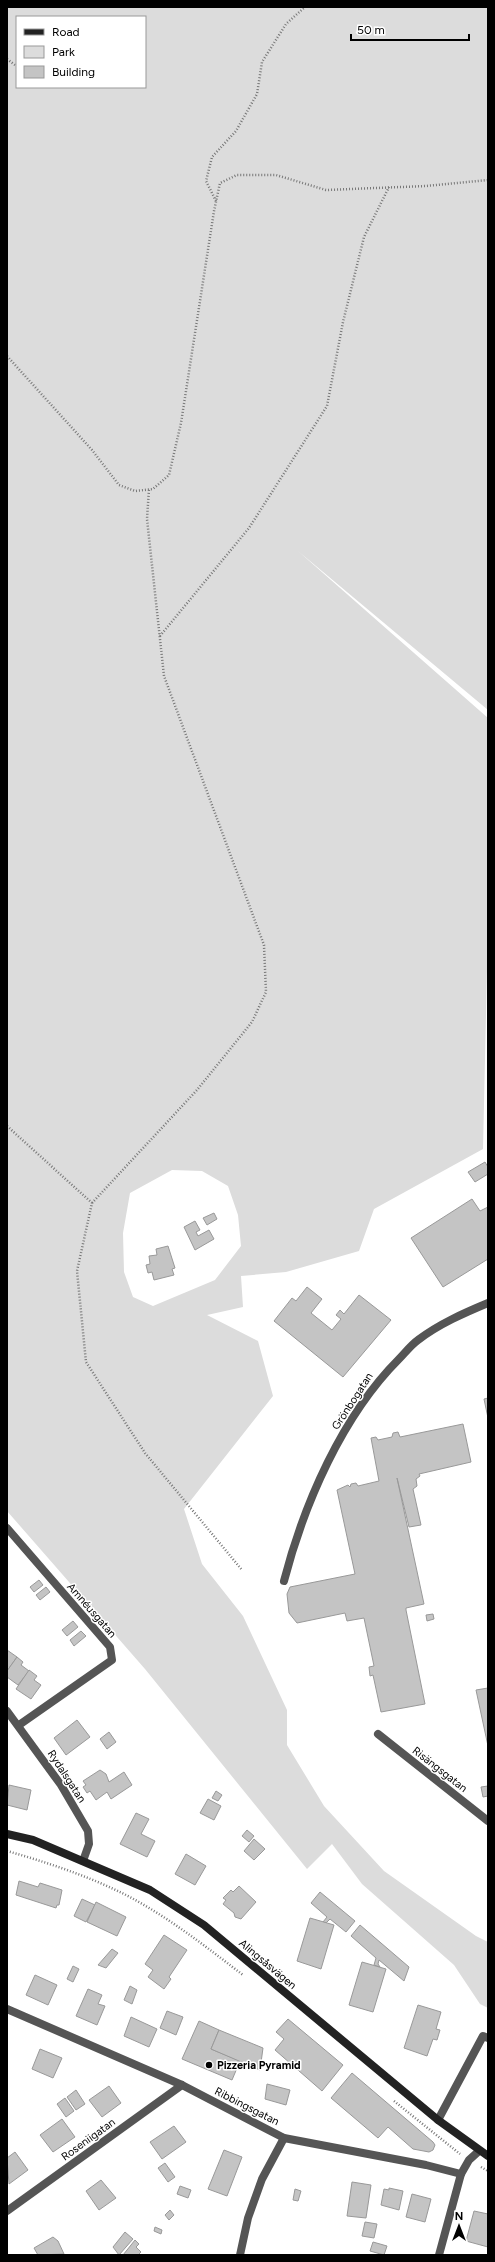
<svg xmlns="http://www.w3.org/2000/svg" width="495" height="2262" font-family="Figtree,sans-serif">
  <style>
    .green { fill: #dcdcdc; fill-rule: evenodd }
    .building { fill: #c4c4c4; stroke: #999 }
    .lines { fill: none; stroke-linecap: round; stroke-linejoin: round }
    .path { stroke: #777; stroke-width: 2.5; stroke-dasharray: 1 2; stroke-linecap: butt }
    .lane { stroke: #555; stroke-width: 8 }
    .street { stroke: #555; stroke-width: 8 }
    .secondary { stroke: #222; stroke-width: 8 }
    .poi-dot { fill: #000; stroke: #fff; stroke-width: 1.5 }
    .labels { text-anchor: middle; stroke-width: 3; stroke-linejoin: round; paint-order: stroke }
    .street-label { font-size: 11px; fill: #000; stroke: #fff }
    .poi-label { font-size: 11px; font-weight: bold; fill: #000; stroke: #fff; text-anchor: start }
  </style>
  <rect width="100%" height="100%" fill="#fff"/>
  <path class="green" d="M7 7H488V710L298 551 488 718V924L483 1149 374 1209 359 1251 286 1272 241 1276 243 1307 207 1315 258 1341 273 1396 184 1509 202 1564 243 1616 287 1710V1745L324 1806 384 1871 476 1936 488 1942V2008L480 2004 454 1965 362 1884 332 1844 307 1869 145 1669 7 1511ZM17 17H145V87H17ZM172 1170 202 1171 228 1186 238 1215 241 1246 215 1280 153 1306 133 1297 124 1272 123 1233 130 1193Z"/>
  <g class="building">
    <path d="M485 1162 488 1167V1174L475 1182 468 1172Z"/>
    <path d="M472 1199 480 1211 488 1207V1259L443 1287 411 1238Z"/>
    <path d="M214 1213 217 1219 207 1225 203 1218Z"/>
    <path d="M195 1221 200 1230 196 1232 198 1236 209 1230 214 1239 195 1250 184 1227Z"/>
    <path d="M168 1246 175 1268 172 1269 174 1275 154 1280 152 1272 148 1273 146 1265 150 1264 149 1256 157 1255 156 1249Z"/>
    <path d="M307 1287 322 1299 311 1313 332 1330 341 1319 336 1315 340 1310 344 1314 359 1295 391 1320 343 1377 274 1321 292 1298 296 1301Z"/>
    <path d="M488 1398V1418L484 1399Z"/>
    <path d="M463 1424 471 1462 419 1474 420 1476 416 1479 417 1486 413 1489 421 1525 409 1527 397 1478 424 1604 406 1608V1610L425 1704 381 1712 373 1675 370 1676 369 1667 374 1666 364 1618 347 1621 345 1613 297 1623 289 1613 287 1594 290 1587 355 1574 337 1490 348 1485 350 1487 351 1484 356 1483 358 1486 379 1481 371 1438 376 1437 378 1440 392 1437 393 1433 398 1432 400 1437Z"/>
    <path d="M39 1580 43 1585 34 1592 30 1587Z"/>
    <path d="M46 1587 50 1592 40 1600 36 1595Z"/>
    <path d="M433 1614 434 1619 427 1621 426 1615Z"/>
    <path d="M73 1621 78 1627 67 1636 62 1630Z"/>
    <path d="M81 1631 86 1636 74 1646 70 1640Z"/>
    <path d="M7 1650 17 1657 7 1671Z"/>
    <path d="M17 1657 23 1662 21 1665 29 1671 18 1685 7 1677V1671Z"/>
    <path d="M29 1670 37 1676 34 1680 41 1685 31 1699 16 1689Z"/>
    <path d="M488 1688V1746L476 1690Z"/>
    <path d="M77 1720 90 1737 66 1755 54 1738Z"/>
    <path d="M109 1732 116 1742 107 1749 100 1739Z"/>
    <path d="M100 1770 106 1774 109 1782 124 1772 132 1785 111 1799 107 1792 96 1800 90 1791 87 1793 83 1787 86 1785 83 1781Z"/>
    <path d="M9 1785 31 1790 27 1810 7 1805Z"/>
    <path d="M488 1786V1796L483 1797 481 1787Z"/>
    <path d="M216 1791 222 1795 218 1801 212 1798Z"/>
    <path d="M208 1799 221 1806 214 1820 200 1813Z"/>
    <path d="M136 1813 149 1819 141 1834 155 1841 147 1857 120 1844Z"/>
    <path d="M247 1830 254 1836 249 1842 242 1836Z"/>
    <path d="M254 1839 265 1849 254 1860 244 1851Z"/>
    <path d="M186 1854 206 1866 195 1885 175 1874Z"/>
    <path d="M19 1881 38 1887 40 1883 62 1890 59 1905H57L56 1908 16 1895Z"/>
    <path d="M239 1886 256 1902 241 1919 235 1917 234 1913 223 1904 226 1900 223 1898 231 1890 233 1892Z"/>
    <path d="M320 1892 355 1921 346 1932 330 1919 326 1923 323 1922 327 1917 311 1903Z"/>
    <path d="M82 1899 95 1905 86 1922 74 1916Z"/>
    <path d="M96 1902 126 1917 117 1936 87 1922Z"/>
    <path d="M310 1918 334 1925 321 1969 297 1961Z"/>
    <path d="M360 1925 409 1967 404 1981 379 1960 378 1964 380 1967 374 1965 376 1958 351 1936Z"/>
    <path d="M164 1935 187 1950 169 1977 171 1979 164 1989 148 1977 153 1970 145 1964Z"/>
    <path d="M112 1949 118 1953 106 1968 98 1965Z"/>
    <path d="M362 1962 386 1969 373 2012 349 2005Z"/>
    <path d="M73 1966 79 1969 73 1982 67 1979Z"/>
    <path d="M35 1975 57 1985 48 2005 26 1995Z"/>
    <path d="M130 1986 137 1990 132 2004 124 2000Z"/>
    <path d="M88 1989 102 1995 98 2004 105 2006 97 2025 76 2016Z"/>
    <path d="M418 2005 441 2012 436 2029 440 2030 437 2040 433 2039 427 2056 404 2048Z"/>
    <path d="M167 2011 183 2017 176 2035 160 2028Z"/>
    <path d="M131 2017 157 2029 149 2047 124 2036Z"/>
    <path d="M288 2019 343 2065 322 2091 275 2050 284 2039 276 2032Z"/>
    <path d="M199 2021 219 2030 211 2049 240 2061 232 2080 182 2059Z"/>
    <path d="M219 2030 263 2048 260 2070 211 2049Z"/>
    <path d="M40 2049 62 2058 53 2078 32 2069Z"/>
    <path d="M352 2073 433 2142 435 2145 433 2150 429 2152 413 2149 388 2127 378 2138 331 2098Z"/>
    <path d="M267 2084 290 2090 286 2105 265 2099Z"/>
    <path d="M109 2086 121 2103 102 2117 89 2100Z"/>
    <path d="M76 2090 85 2104 76 2110 67 2097Z"/>
    <path d="M65 2098 74 2111 66 2117 57 2104Z"/>
    <path d="M62 2119 75 2137 53 2152 40 2135Z"/>
    <path d="M174 2126 186 2142 162 2159 150 2142Z"/>
    <path d="M224 2150 242 2157 227 2196 208 2189Z"/>
    <path d="M15 2152 28 2170 9 2184 7 2158Z"/>
    <path d="M165 2163 175 2177 168 2182 158 2168Z"/>
    <path d="M101 2180 116 2198 99 2210 86 2191Z"/>
    <path d="M352 2182 371 2185 366 2218 347 2216Z"/>
    <path d="M180 2186 191 2190 188 2198 177 2194Z"/>
    <path d="M389 2188 403 2191 399 2210 381 2205 384 2189 389 2190Z"/>
    <path d="M295 2189 301 2191 298 2201 293 2200Z"/>
    <path d="M412 2194 431 2199 425 2222 406 2217Z"/>
    <path d="M170 2210 174 2215 169 2220 165 2215Z"/>
    <path d="M474 2211 488 2214V2247L466 2241Z"/>
    <path d="M365 2222 377 2224 374 2238 362 2236Z"/>
    <path d="M155 2227 162 2230 161 2234 154 2231Z"/>
    <path d="M125 2232 133 2239 119 2255 113 2247Z"/>
    <path d="M53 2237 58 2241 64 2254 38 2255 34 2248Z"/>
    <path d="M135 2240 139 2244 136 2247 141 2252 138 2255H123Z"/>
    <path d="M373 2242 387 2246 384 2255 370 2251Z"/>
  </g>
  <g class="lines">
    <g class="path">
      <path d="M7 59 15 65"/>
      <path d="M216 201 206 181 212 157 236 131 257 94 262 62 286 24 305 7"/>
      <path d="M7 356 92 450 119 485 135 491 153 489 169 475 181 423 214 211 220 183 237 175H276L326 190 426 186 488 180"/>
      <path d="M160 636 249 528 327 406 343 322 364 237 389 187"/>
      <path d="M7 1126 92 1203 77 1271 86 1362 145 1453 242 1570"/>
      <path d="M92 1203 197 1090 252 1022 266 992 264 945 164 676 147 519 149 489"/>
      <path d="M7 1851C46 1862 88 1876 124 1894 167 1916 205 1946 243 1975"/>
      <path d="M394 2101 460 2154"/>
      <path d="M481 2167 488 2171"/>
    </g>
    <path class="lane" d="M438 2120 483 2036 488 2038"/>
    <g class="street">
      <path d="M7 1528 110 1647 112 1660 19 1725"/>
      <path d="M284 1581C304 1504 342 1416 399 1359 405 1353 411 1345 418 1340 439 1324 464 1313 488 1303"/>
      <path d="M7 1711 61 1785 88 1831 89 1844 83 1861"/>
      <path d="M378 1734 488 1821"/>
      <path d="M7 2009 182 2085 284 2138 426 2165 461 2174 469 2160 479 2151"/>
      <path d="M7 2211 182 2085"/>
      <path d="M240 2255 248 2218 262 2179 284 2138"/>
      <path d="M439 2255 461 2174"/>
    </g>
    <path class="secondary" d="M7 1834 33 1840 150 1890 204 1925 438 2120 488 2156"/>
  </g>
  <circle class="poi-dot" cx="209" cy="2065" r="4"/>
  <g class="labels">
    <g class="street-label">
      <text transform="translate(352 1401) rotate(-57)" y="4">Grönbogatan</text>
      <text transform="translate(92 1610) rotate(49)" y="4">Amnéusgatan</text>
      <text transform="translate(440 1769) rotate(38)" y="4">Risängsgatan</text>
      <text transform="translate(67 1776) rotate(57)" y="4">Rydalsgatan</text>
      <text transform="translate(268 1964) rotate(40)" y="4">Alingsåsvägen</text>
      <text transform="translate(247 2106) rotate(27)" y="4">Ribbingsgatan</text>
      <text transform="translate(88 2139) rotate(-36)" y="4">Roseniigatan</text>
    </g>
    <g class="poi-label">
      <text x="217" y="2069">Pizzeria Pyramid</text>
    </g>
  </g>
  <rect width="495" height="2262" fill="none" stroke="#000000" stroke-width="16"/>
  <rect x="16" y="16" width="130" height="72" fill="#ffffff" stroke="#999999"/>
  <rect x="24" y="29" width="20" height="6" fill="#222222" stroke="#999999"/>
  <text x="52" y="36" font-size="12" fill="#000000">Road</text>
  <rect x="24" y="46" width="20" height="12" fill="#dcdcdc" stroke="#999999"/>
  <text x="52" y="56" font-size="12" fill="#000000">Park</text>
  <rect x="24" y="66" width="20" height="12" fill="#c4c4c4" stroke="#999999"/>
  <text x="52" y="76" font-size="12" fill="#000000">Building</text>
  <g transform="translate(459 2226)" stroke="#ffffff" stroke-width="3" paint-order="stroke">
  <path d="M0-3L7 15L0 10L-7 15Z" fill="#000000"/>
  <text y="-6" font-size="11" font-weight="bold" text-anchor="middle" fill="#000000">N</text>
  </g>
  <path d="M351 34v6h118v-6" fill="none" stroke="#000000" stroke-width="2"/>
  <text x="357" y="34" font-size="12" fill="#000000" stroke="#ffffff" stroke-width="3" paint-order="stroke">50 m</text>
</svg>
